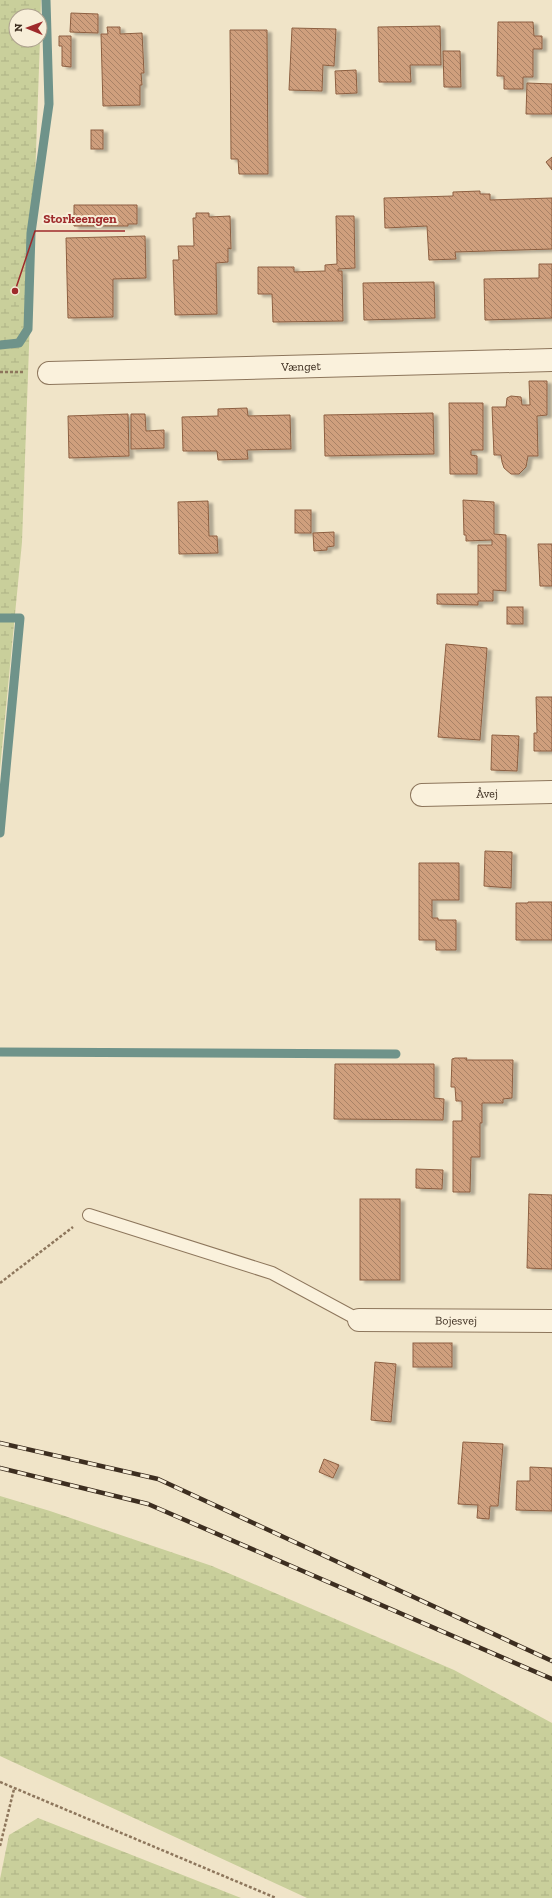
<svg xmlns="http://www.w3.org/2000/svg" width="552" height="1898" font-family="'Zilla Slab',serif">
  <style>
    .wetland { fill: url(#wetland-marsh) }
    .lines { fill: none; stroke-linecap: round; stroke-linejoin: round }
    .stream { stroke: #6f938a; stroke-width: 9 }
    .building { fill: url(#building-back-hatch); stroke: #8d5f41; filter: url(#shadow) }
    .service-casing { stroke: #8d765c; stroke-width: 14 }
    .minor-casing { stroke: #8d765c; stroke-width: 24 }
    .path { stroke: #8d765c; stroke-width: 2.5; stroke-dasharray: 3 2; stroke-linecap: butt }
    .service { stroke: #faf1dc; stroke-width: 12 }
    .minor { stroke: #faf1dc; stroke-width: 22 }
    .rail-casing { stroke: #3d2e20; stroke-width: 4.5 }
    .rail { stroke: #f7eed8; stroke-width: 3; stroke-dasharray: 9; stroke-linecap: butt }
    .labels { text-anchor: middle; stroke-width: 4; stroke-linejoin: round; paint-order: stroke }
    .street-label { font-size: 12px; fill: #3d2e20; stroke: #f7eed8 }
    .leader { fill: none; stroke: #9e2a2b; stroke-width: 1.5 }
    .callout-dot { fill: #9e2a2b; stroke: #f7eed8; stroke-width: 1.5 }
    .callout-label { font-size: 13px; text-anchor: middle; font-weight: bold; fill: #9e2a2b; stroke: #f7eed8; stroke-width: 4; stroke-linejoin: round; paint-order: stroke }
  </style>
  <defs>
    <pattern id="wetland-marsh" width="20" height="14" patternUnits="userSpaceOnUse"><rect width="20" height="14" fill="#c9cf9b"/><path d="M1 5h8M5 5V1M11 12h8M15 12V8" fill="none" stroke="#aeb285"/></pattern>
    <pattern id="building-back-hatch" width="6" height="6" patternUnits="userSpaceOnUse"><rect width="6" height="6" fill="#cf9f7d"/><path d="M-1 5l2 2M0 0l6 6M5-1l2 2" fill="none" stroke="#a98266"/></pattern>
    <filter id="shadow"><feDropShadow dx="4.5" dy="2.5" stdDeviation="1" flood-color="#0004"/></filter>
  </defs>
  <rect width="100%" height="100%" fill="#f0e4c8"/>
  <g class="wetland">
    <path d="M0 0H41L40 33V16H16V40H40L22 542 0 769Z"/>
    <path d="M0 1496 50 1511 212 1566 454 1670 552 1723V1898H307L0 1756Z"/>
    <path d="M38 1818 241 1898H0V1879L9 1835Z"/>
  </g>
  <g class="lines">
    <g class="stream">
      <path d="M0 345 19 343 28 329 31 233 49 104 46 0"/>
      <path d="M0 618H20L0 833"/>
      <path d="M0 1052 396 1054"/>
    </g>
  </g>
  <g class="building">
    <path d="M71 13 98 14V33L70 32Z"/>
    <path d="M498 22H533L534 36H542V49H533V77H523V89H504V76H497Z"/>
    <path d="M440 26 441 65H410L411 82H379L378 27Z"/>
    <path d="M107 27H120V34L142 33 144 73H141L142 85H140V105L103 106 101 34H108Z"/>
    <path d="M292 28 336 29 334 66 323 65 322 91 289 90Z"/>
    <path d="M230 30H267L268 174H239L238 159H231Z"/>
    <path d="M59 36H71V67L62 66V46H59Z"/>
    <path d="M443 51H460L461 87H444Z"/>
    <path d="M356 70 357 93 336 94 335 71Z"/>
    <path d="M527 83 552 84V114H526Z"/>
    <rect x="91" y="130" width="12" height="19"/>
    <path d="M552 157V170L546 162Z"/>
    <path d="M480 191V194H490V200L552 198V249L455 252 456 259 429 260 427 226 385 228 384 198 453 196V192Z"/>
    <path d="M74 205H137V224H128V226H74Z"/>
    <path d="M196 213H209V217L230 216 231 249 228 248V262L216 263 217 314 175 315 173 260H179L178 246H194L193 218H196Z"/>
    <path d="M336 216H354L355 268 338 269V271H342L343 321 273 322 272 294H258V267H294V272L325 271V265L337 264Z"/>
    <path d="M145 236 146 278 113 279V317L68 318 66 238Z"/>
    <path d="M539 264H552V318L485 320 484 279 539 278Z"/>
    <path d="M434 282 435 318 364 320 363 283Z"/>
    <path d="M529 381H547V415L537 416 538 456H528L526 467 519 474H511L504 468 502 462 501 455H494L492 407H506L507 398 511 396 521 397 522 405H530Z"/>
    <path d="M449 403H483V450H471V455L477 456V474H450Z"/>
    <path d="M247 408 248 416 290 415 291 449 247 450 248 459 218 460 217 451H183L182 417 218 416V409Z"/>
    <path d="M433 413 434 454 325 456 324 415Z"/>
    <path d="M128 414 129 456 69 458 68 416Z"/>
    <path d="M131 414H145L146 431 164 430V448L131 449Z"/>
    <path d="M463 500 494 502V534L506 535V591L493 590V601H478V605L437 604V594H478V545H492V540L466 541V535H464Z"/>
    <path d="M208 501 209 536H217L218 553 179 554 178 502Z"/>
    <rect x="295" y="510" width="16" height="23"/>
    <path d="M334 532V546L327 547V550L314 551 313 533Z"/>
    <path d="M538 544H552V586H540Z"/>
    <rect x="507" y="607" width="16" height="17"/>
    <path d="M446 644 487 648 480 740 438 737Z"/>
    <path d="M536 697H552V751H534V733H537Z"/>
    <path d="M492 735 519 736 517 771 491 770Z"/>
    <path d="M485 851 512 852 511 888 484 886Z"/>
    <path d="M419 863H459V900H432V918H438V920H456V950H436V940H419Z"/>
    <path d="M528 902H552V940H516V903H528Z"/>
    <path d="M455 1058H467L466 1060H513L512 1098 503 1099V1103H482V1123H480V1157H471L470 1192H453V1121H462V1101H456L455 1087H451L452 1059Z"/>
    <path d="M335 1064H434V1098L444 1099 443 1120 334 1119Z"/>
    <path d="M416 1169 443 1170 442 1189 416 1188Z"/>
    <path d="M529 1194 552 1195V1269L527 1268Z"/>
    <rect x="360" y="1199" width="40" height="81"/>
    <rect x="413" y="1343" width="39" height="24"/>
    <path d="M375 1362 396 1364 391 1422 371 1420Z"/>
    <path d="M463 1442 503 1444 498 1506H490L489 1519 477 1518 478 1505 458 1504Z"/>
    <path d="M324 1459 339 1465 333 1478 319 1472Z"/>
    <path d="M530 1467 552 1468V1511L516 1510 517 1481H530Z"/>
  </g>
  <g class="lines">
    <defs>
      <path id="service" d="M89 1215 272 1273 359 1320"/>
      <g id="minor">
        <path id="s1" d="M49 373 552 360"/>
        <path id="s2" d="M422 795 552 792"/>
        <path id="s3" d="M359 1320 552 1321"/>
      </g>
    </defs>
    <use href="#service" class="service-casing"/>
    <use href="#minor" class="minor-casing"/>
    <g class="path">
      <path d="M0 372H23"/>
      <path d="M0 1283 73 1227"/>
      <path d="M0 1782 276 1898"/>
      <path d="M0 1846 14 1789"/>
    </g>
    <use href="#service" class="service"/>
    <use href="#minor" class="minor"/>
    <defs>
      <g id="rail">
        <path d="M0 1443 158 1479 552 1661"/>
        <path d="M0 1468 148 1504 552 1679"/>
      </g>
    </defs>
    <use href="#rail" class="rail-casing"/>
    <use href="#rail" class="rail"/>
  </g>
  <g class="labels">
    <g class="street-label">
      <text dy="4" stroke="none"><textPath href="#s1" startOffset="252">Vænget</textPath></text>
      <text dy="4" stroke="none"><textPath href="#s2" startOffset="65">Åvej</textPath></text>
      <text dy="4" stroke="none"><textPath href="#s3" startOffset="97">Bojesvej</textPath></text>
    </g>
  </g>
  <path class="leader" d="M15 291L35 231H125"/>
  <circle class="callout-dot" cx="15" cy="291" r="4"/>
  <g class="callout-label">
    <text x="80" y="223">Storkeengen</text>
  </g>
  <g transform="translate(28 28) rotate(271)"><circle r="19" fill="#f7eed8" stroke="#ada18e"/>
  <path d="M0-3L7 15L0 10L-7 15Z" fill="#9e2a2b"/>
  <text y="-6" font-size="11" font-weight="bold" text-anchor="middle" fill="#3d2e20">N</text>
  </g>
</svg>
